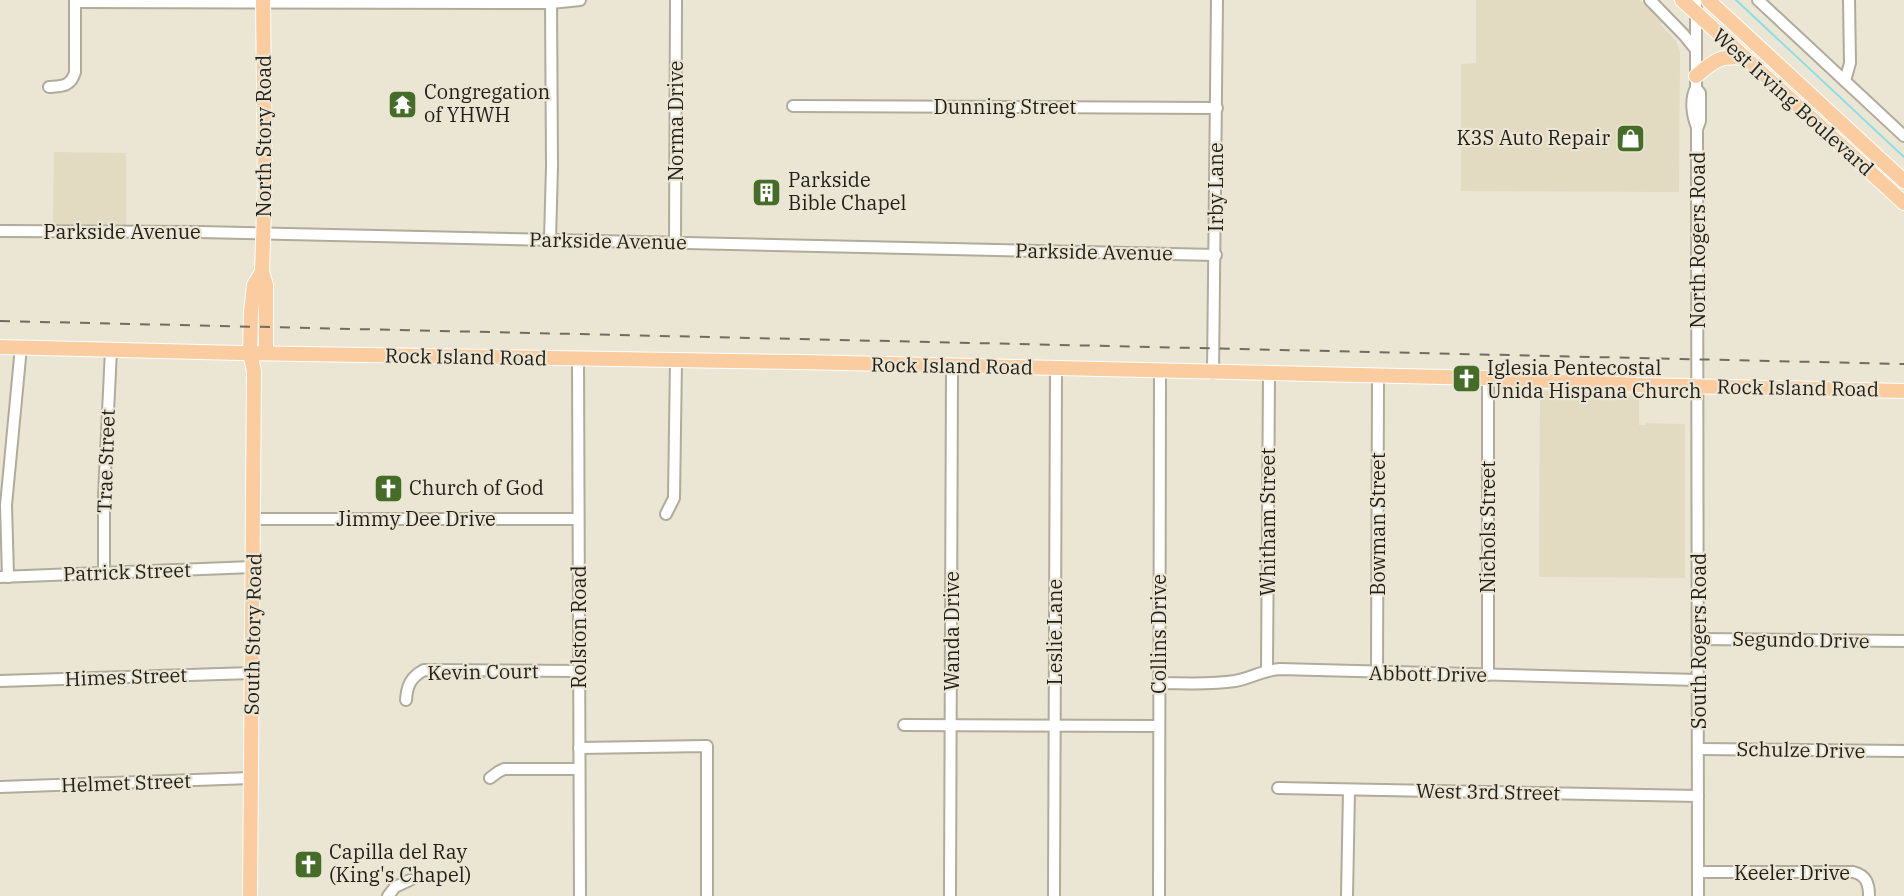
<svg xmlns="http://www.w3.org/2000/svg" width="1904" height="896" font-family="'IBM Plex Serif',serif">
  <style>
    .built { fill: #e2dbc2 }
    .lines { fill: none; stroke-linecap: round; stroke-linejoin: round }
    .stream { stroke: #8bdee7; stroke-width: 2 }
    .minor-casing { stroke: #b0ab9a; stroke-width: 14 }
    .major-casing { stroke: #fff; stroke-width: 16 }
    .minor { stroke: #fff; stroke-width: 10 }
    .major { stroke: #facc9f; stroke-width: 14 }
    .rail { stroke: #6f6c61; stroke-width: 2; stroke-dasharray: 10 10; stroke-linecap: butt }
    .labels { text-anchor: middle; stroke-width: 4.5; stroke-linejoin: round; paint-order: stroke }
    .poi-label { font-size: 20px; fill: #211f18; stroke: #ebe5d3; text-anchor: start }
    .street-label { font-size: 20px; fill: #211f18; stroke: #ebe5d3 }
  </style>
  <rect width="100%" height="100%" fill="#ebe5d3"/>
  <g class="built">
    <path d="M1476 0H1639L1663 23 1660 24 1676 41 1680 52 1679 192 1461 191V64L1476 63Z"/>
    <path d="M54 152 126 153V225L53 224Z"/>
    <path d="M1540 390 1611 395H1639V425H1646V423L1685 424V578L1539 577Z"/>
  </g>
  <g class="lines">
    <path class="stream" d="M1736 0 1904 157"/>
    <defs>
      <g id="minor">
        <path d="M1650 0 1684 35 1696 50"/>
        <path d="M1696 0V88C1690 99 1692 115 1697 127"/>
        <path d="M1758 0 1904 136"/>
        <path d="M75 2 551 3 580 0"/>
        <path d="M1845 81 1850 63 1849 0"/>
        <path d="M49 87C61 86 71 87 75 72V0"/>
        <path d="M1696 88 1700 93V121L1697 129 1698 896"/>
        <path d="M793 106 1217 108"/>
        <path d="M0 231 199 232 1216 255"/>
        <path d="M550 240 552 166 551 0"/>
        <path d="M675 243 676 0"/>
        <path d="M578 358 580 896"/>
        <path d="M1213 373 1217 0"/>
        <path d="M1488 378V675"/>
        <path d="M666 514 674 498 676 360"/>
        <path d="M254 519H578"/>
        <path d="M104 573V495L111 350"/>
        <path d="M0 577 253 567"/>
        <path d="M8 577 6 505 21 347"/>
        <path d="M1698 639 1904 641"/>
        <path d="M1267 670 1269 374"/>
        <path d="M1377 673 1378 376"/>
        <path d="M0 681 252 673"/>
        <path d="M1159 683C1184 683 1210 685 1235 681 1251 678 1263 670 1280 669L1698 680"/>
        <path d="M406 700C407 685 411 677 424 670L579 671"/>
        <path d="M904 725 1159 726"/>
        <path d="M579 748 707 746V896"/>
        <path d="M1698 749 1904 751"/>
        <path d="M490 778 498 772 504 769H579"/>
        <path d="M0 787 251 778"/>
        <path d="M1278 788 1698 796"/>
        <path d="M1698 872H1853C1866 875 1869 883 1869 896"/>
        <path d="M388 896 395 887 410 880"/>
        <path d="M950 896 952 366"/>
        <path d="M1054 896 1056 368"/>
        <path d="M1159 896 1160 371"/>
        <path d="M1347 896 1349 790"/>
      </g>
      <g id="major">
        <path d="M263 0 265 181 262 272 266 285V353"/>
        <path d="M1682 0 1904 203"/>
        <path d="M1708 0 1904 181"/>
        <path d="M1696 76C1715 60 1720 55 1746 58"/>
        <path d="M0 347 240 353 800 362 1488 378 1641 385 1904 391"/>
        <path d="M250 896 254 371 250 353 251 312 254 285 262 272"/>
      </g>
    </defs>
    <use href="#minor" class="minor-casing"/>
    <use href="#major" class="major-casing"/>
    <use href="#minor" class="minor"/>
    <use href="#major" class="major"/>
    <path class="rail" d="M0 321 1904 364"/>
  </g>
  <defs>
    <symbol id="temple-square" viewBox="-11 -11 22 22"><rect x="-9" y="-9" width="18" height="18" rx="4" fill="#466d28" stroke="#ebe5d3"/><path d="M0-6L5-2H3V0L6.5 2.5H4V6H1.5V3h-3V6H-4V2.5H-6.5L-3 0V-2H-5Z" fill="#fff"/></symbol>
    <symbol id="shop-square" viewBox="-11 -11 22 22"><rect x="-9" y="-9" width="18" height="18" rx="4" fill="#466d28" stroke="#ebe5d3"/><path d="M-5-2.5h2.3a2.7 3.5 0 0 1 5.4 0H5L5.5 6h-11ZM-1.5-2.5h3a1.5 2.3 0 0 0-3 0Z" fill="#fff"/></symbol>
    <symbol id="building-square" viewBox="-11 -11 22 22"><rect x="-9" y="-9" width="18" height="18" rx="4" fill="#466d28" stroke="#ebe5d3"/><path d="M-4-6H4V6H1V3H-1V6H-4ZM-2.5-4.3h1.7v1.8h-1.7ZM.8-4.3h1.7v1.8H.8ZM-2.5-1h1.7V.8h-1.7ZM.8-1h1.7V.8H.8Z" fill="#fff"/></symbol>
    <symbol id="church-square" viewBox="-11 -11 22 22"><rect x="-9" y="-9" width="18" height="18" rx="4" fill="#466d28" stroke="#ebe5d3"/><path d="M-1.2-6h2.4v3.5h3.3v2.4h-3.3V6h-2.4V-.1h-3.3v-2.4h3.3Z" fill="#fff"/></symbol>
  </defs>
  <g fill-rule="evenodd">
    <use href="#temple-square" x="386" y="88" width="33" height="33"/>
    <use href="#shop-square" x="1614" y="122" width="33" height="33"/>
    <use href="#building-square" x="750" y="176" width="33" height="33"/>
    <use href="#church-square" x="1450" y="362" width="33" height="33"/>
    <use href="#church-square" x="372" y="472" width="33" height="33"/>
    <use href="#church-square" x="292" y="848" width="33" height="33"/>
  </g>
  <g class="labels">
    <g class="poi-label">
      <text x="424" y="99">Congregation<tspan x="424" dy="23">of YHWH</tspan></text>
      <text x="1610" y="145" text-anchor="end">K3S Auto Repair</text>
      <text x="788" y="187">Parkside<tspan x="788" dy="23">Bible Chapel</tspan></text>
      <text x="1487" y="375">Iglesia Pentecostal<tspan x="1487" dy="23">Unida Hispana Church</tspan></text>
      <text x="409" y="495">Church of God</text>
      <text x="329" y="859">Capilla del Ray<tspan x="329" dy="23">(King's Chapel)</tspan></text>
    </g>
    <g class="street-label">
      <text transform="translate(1793 102) rotate(42)" y="7">West Irving Boulevard</text>
      <text x="1005" y="114">Dunning Street</text>
      <text transform="translate(676 121) rotate(-90)" y="7">Norma Drive</text>
      <text transform="translate(264 136) rotate(-90)" y="7">North Story Road</text>
      <text transform="translate(1216 187) rotate(-90)" y="7">Irby Lane</text>
      <text x="122" y="239">Parkside Avenue</text>
      <text transform="translate(1698 240) rotate(-90)" y="7">North Rogers Road</text>
      <text transform="translate(608 241) rotate(1)" y="7">Parkside Avenue</text>
      <text transform="translate(1094 252) rotate(1)" y="7">Parkside Avenue</text>
      <text transform="translate(466 357) rotate(1)" y="7">Rock Island Road</text>
      <text transform="translate(952 366) rotate(1)" y="7">Rock Island Road</text>
      <text transform="translate(1798 388) rotate(1)" y="7">Rock Island Road</text>
      <text transform="translate(106 461) rotate(-88)" y="7">Trae Street</text>
      <text x="416" y="526">Jimmy Dee Drive</text>
      <text transform="translate(1268 522) rotate(-90)" y="7">Whitham Street</text>
      <text transform="translate(1378 524) rotate(-90)" y="7">Bowman Street</text>
      <text transform="translate(1488 527) rotate(-90)" y="7">Nichols Street</text>
      <text transform="translate(127 572) rotate(-2)" y="7">Patrick Street</text>
      <text transform="translate(579 627) rotate(-90)" y="7">Rolston Road</text>
      <text transform="translate(952 631) rotate(-90)" y="7">Wanda Drive</text>
      <text transform="translate(1055 632) rotate(-90)" y="7">Leslie Lane</text>
      <text transform="translate(253 634) rotate(-89)" y="7">South Story Road</text>
      <text transform="translate(1159 634) rotate(-90)" y="7">Collins Drive</text>
      <text transform="translate(1801 640) rotate(1)" y="7">Segundo Drive</text>
      <text transform="translate(1699 641) rotate(-90)" y="7">South Rogers Road</text>
      <text transform="translate(483 672) rotate(-1)" y="7">Kevin Court</text>
      <text transform="translate(1428 674) rotate(1)" y="7">Abbott Drive</text>
      <text transform="translate(126 677) rotate(-2)" y="7">Himes Street</text>
      <text transform="translate(1801 750) rotate(1)" y="7">Schulze Drive</text>
      <text transform="translate(126 783) rotate(-2)" y="7">Helmet Street</text>
      <text transform="translate(1488 792) rotate(1)" y="7">West 3rd Street</text>
      <text x="1792" y="880">Keeler Drive</text>
    </g>
  </g>
</svg>
